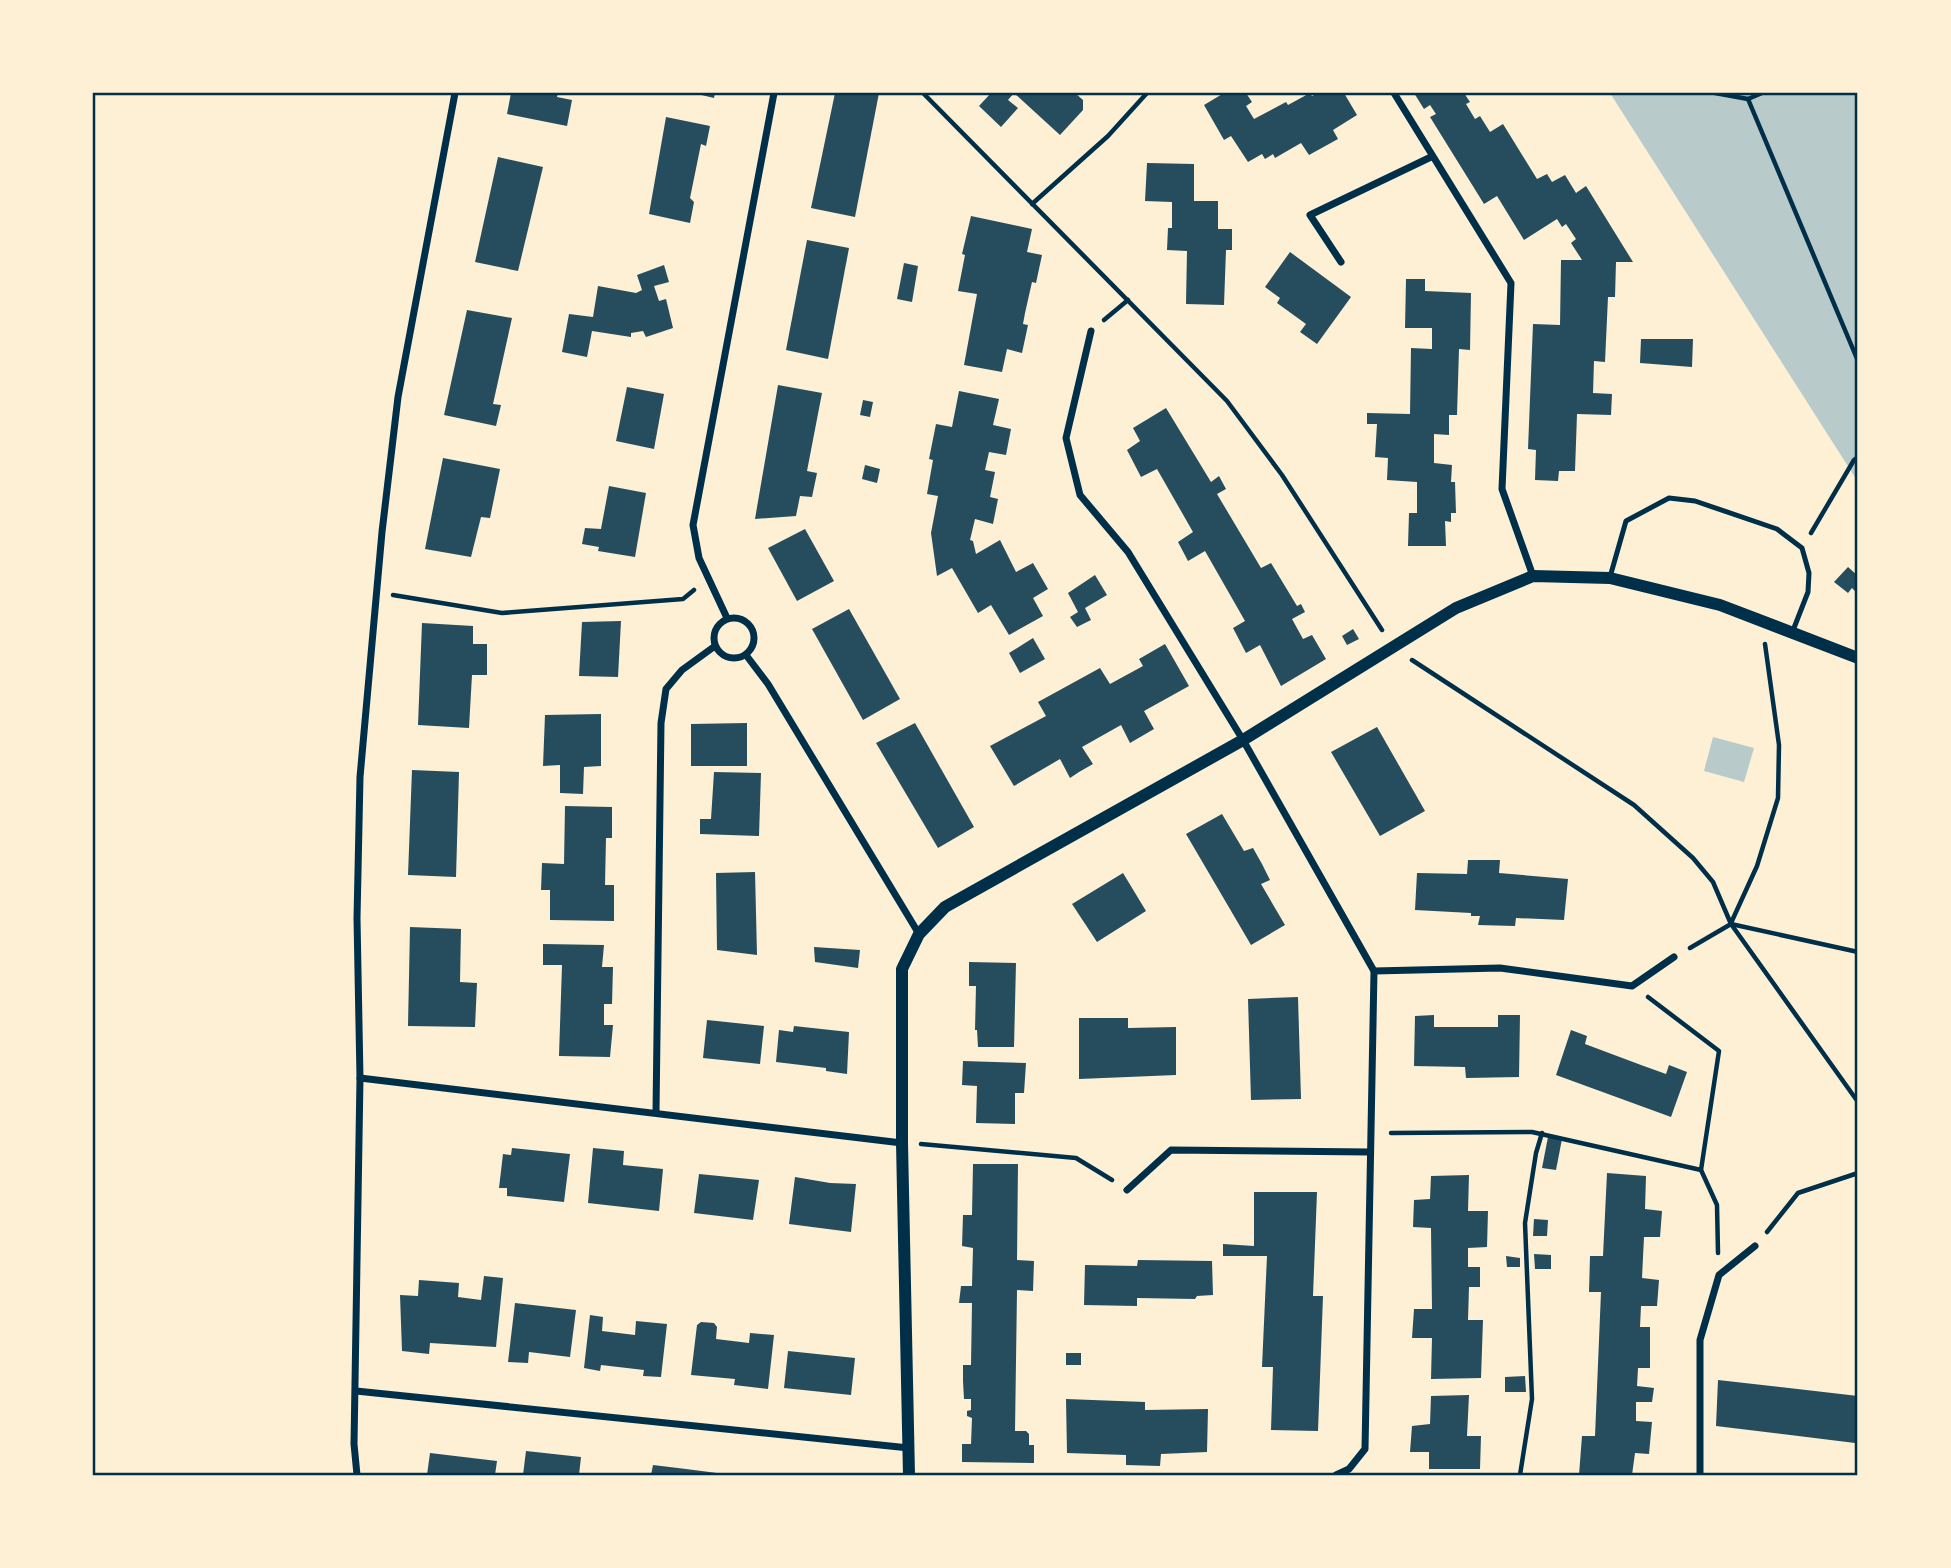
<svg xmlns="http://www.w3.org/2000/svg" width="1951" height="1568" font-family="Commissioner,sans-serif">
  <style>
    .green { fill: #b9caca }
    .building { fill: #264d5e }
    .lines { fill: none; stroke-linecap: round; stroke-linejoin: round }
    .path { stroke: #003049; stroke-width: 4.5 }
    .service { stroke: #003049; stroke-width: 5 }
    .minor { stroke: #003049; stroke-width: 7 }
    .tertiary { stroke: #003049; stroke-width: 12 }
    .neatline { fill: none; stroke: #003049; stroke-width: 2.5 }
  </style>
  <rect width="100%" height="100%" fill="#fdf0d5"/>
  <g class="green">
    <path d="M1610 93H1858V482Z"/>
    <path d="M1713 737 1754 748 1744 782 1704 771Z"/>
  </g>
  <g class="building">
    <path d="M511 93H558L557 97 572 100 567 126 507 114Z"/>
    <path d="M693 93H715L714 98Z"/>
    <path d="M835 93H879L855 217 811 208Z"/>
    <path d="M991 93H1014L1008 100 1018 108 1001 127 979 106Z"/>
    <path d="M1014 93H1075L1083 100V110L1060 135Z"/>
    <path d="M1224 93H1246L1252 102 1246 106 1254 119 1286 102 1288 105 1310 93 1312 96 1318 93H1344L1357 115 1333 130 1338 139 1309 155 1301 143 1275 158 1273 154 1265 159 1262 154 1248 162 1231 136 1224 140 1204 105Z"/>
    <path d="M1414 93H1464L1470 102 1466 104 1475 119 1480 116 1490 132 1503 124 1537 179 1547 174 1552 182 1565 175 1576 193 1586 186 1633 262H1616L1615 297H1608L1605 362 1594 361 1593 393 1612 394 1611 415 1577 414 1575 471H1559L1558 481 1535 480 1536 450 1528 449 1533 324 1560 325 1561 260H1582L1571 243 1576 239 1566 224 1562 227 1557 219 1524 240 1497 196 1484 204 1430 117 1436 114 1430 105 1424 109Z"/>
    <path d="M666 117 710 126 706 146 701 144 690 198 694 202 690 223 649 214Z"/>
    <path d="M498 157 543 167 518 271 475 262Z"/>
    <path d="M1147 163 1194 164V201H1218V229H1232V250H1226L1224 305 1186 304 1187 251 1167 250 1168 228H1172V202L1145 201Z"/>
    <path d="M971 216 1032 229 1027 252 1042 255 1036 283 1032 282 1025 313 1023 324 1028 325 1022 353 1007 349 1002 372 964 365 977 294 958 291 965 255 962 254Z"/>
    <path d="M807 240 849 248 828 359 786 350Z"/>
    <path d="M1290 252 1351 297 1317 344 1300 332 1306 324 1277 303 1280 298 1265 287Z"/>
    <path d="M904 263 918 266 912 302 897 299Z"/>
    <path d="M664 265 669 282 654 286 659 301 666 299 673 328 646 337 643 331 631 333V337L592 331 587 357 562 352 569 314 593 317 598 286 636 293 642 290 637 275Z"/>
    <path d="M1406 279H1425V291L1471 293 1470 350 1459 349 1457 415H1449V435L1434 434V463L1452 465 1451 482H1455L1456 513H1451V522L1445 521 1446 546H1408L1409 513H1417V482L1387 480 1388 458 1375 457 1377 424H1367V413L1410 414 1411 348 1432 349V328H1405Z"/>
    <path d="M467 310 512 318 493 404 501 405 496 426 444 415Z"/>
    <path d="M1641 339H1693L1692 367 1640 363Z"/>
    <path d="M778 385 822 393 807 471 817 473 812 497 800 496 796 516 755 519Z"/>
    <path d="M627 387 664 394 654 449 616 441Z"/>
    <path d="M959 391 999 399 993 425 1011 429 1006 455 989 452 985 470 995 472 990 497 998 499 993 524 975 519 970 540 973 541 976 554 1000 540 1016 572 1033 563 1048 589 1033 598 1043 616 1009 635 991 605 978 613 952 568 937 576 931 533 938 496 927 494 933 460 929 459 936 424 952 427Z"/>
    <path d="M863 400 873 402 870 417 860 415Z"/>
    <path d="M1166 408 1211 482 1219 476 1226 489 1217 494 1261 568 1271 563 1297 606 1301 604 1305 612 1292 619 1303 639 1312 635 1326 659 1281 686 1260 645 1246 653 1233 628 1245 621 1205 551 1188 561 1178 542 1193 532 1157 469 1141 477 1127 450 1140 441 1133 428Z"/>
    <path d="M443 458 500 469 490 518 481 517 471 557 425 549Z"/>
    <path d="M865 465 880 469 877 483 862 479Z"/>
    <path d="M609 486 646 493 635 557 598 551 599 547 582 544 585 528 601 529Z"/>
    <path d="M805 529 834 581 797 601 768 548Z"/>
    <path d="M1848 567 1858 576V594L1852 588 1848 593 1834 582Z"/>
    <path d="M1095 575 1107 595 1085 608 1091 620 1077 627 1070 617 1078 612 1068 593Z"/>
    <path d="M849 609 900 699 863 720 812 629Z"/>
    <path d="M621 621 618 677 579 676 582 622Z"/>
    <path d="M422 623 473 626V644H487V675H472L469 728 418 725Z"/>
    <path d="M1353 629 1359 639 1347 645 1342 636Z"/>
    <path d="M1033 638 1045 659 1020 673 1009 653Z"/>
    <path d="M1165 644 1189 686 1144 711 1154 729 1130 743 1121 725 1082 747 1093 764 1079 772 1070 778 1060 759 1014 786 990 746 1046 716 1038 702 1100 668 1110 684 1143 666 1139 659Z"/>
    <path d="M601 714V766L584 767 583 794 560 793V765L543 766 545 715Z"/>
    <path d="M747 723V766H691V724Z"/>
    <path d="M915 723 974 827 938 848 876 743Z"/>
    <path d="M1377 727 1425 811 1380 836 1331 752Z"/>
    <path d="M412 770 459 772 456 877 408 875Z"/>
    <path d="M714 772 761 773 759 836 700 834V819H711Z"/>
    <path d="M565 806 612 807V838H606L605 885H614V921L550 920V890H541L542 863 564 864Z"/>
    <path d="M1222 814 1244 851 1253 848 1262 864 1270 880 1261 884 1285 925 1251 945 1186 834Z"/>
    <path d="M1468 860H1500L1499 873 1568 879 1564 920 1516 918 1515 926 1478 925 1480 916H1471V913L1415 910 1417 873 1467 874Z"/>
    <path d="M755 872 757 955 717 950 716 873Z"/>
    <path d="M1123 873 1146 911 1097 942 1072 904Z"/>
    <path d="M410 927 461 929 460 982 477 983 475 1027 408 1026Z"/>
    <path d="M543 944 604 945 602 967H613L612 1004H604V1025H613L610 1057 559 1056 562 965H543Z"/>
    <path d="M814 947 860 950 858 968 815 962Z"/>
    <path d="M969 962 1016 963 1014 1047H978L977 1030H975L976 986H969Z"/>
    <path d="M1298 997 1301 1099 1251 1100 1248 999Z"/>
    <path d="M1434 1015V1027H1498V1015H1520L1519 1077 1466 1078 1465 1067 1414 1066 1415 1016Z"/>
    <path d="M1079 1018H1128V1028L1176 1027V1075L1079 1079Z"/>
    <path d="M707 1020 764 1026 760 1064 703 1058Z"/>
    <path d="M794 1026 849 1032 847 1074 826 1071V1068L776 1062 779 1030 793 1032Z"/>
    <path d="M1571 1030 1587 1036 1585 1044 1641 1065 1666 1074 1669 1065 1687 1072 1671 1117 1556 1075Z"/>
    <path d="M963 1061 1026 1063 1024 1093H1015V1124L976 1123 977 1086 962 1085Z"/>
    <path d="M1548 1137 1562 1139 1556 1170 1542 1168Z"/>
    <path d="M512 1148 570 1154 564 1202 507 1196V1188H499L503 1154 511 1155Z"/>
    <path d="M593 1148 624 1151 623 1165 663 1169 659 1211 588 1203Z"/>
    <path d="M973 1164H1018L1017 1260 1034 1261 1033 1291 1017 1290 1015 1431H1026L1029 1434V1445H1034V1463L962 1462V1444H971L972 1418 967 1416V1411L971 1410V1399H964L963 1381V1365H971L972 1303H959L961 1286H972L973 1248 962 1246 963 1215H972Z"/>
    <path d="M1607 1173 1646 1176 1645 1209 1662 1211 1660 1237H1644L1642 1278 1659 1280 1657 1306H1641L1640 1327H1650V1368H1638L1637 1386 1654 1388 1652 1402H1636V1421L1652 1422 1649 1454 1635 1453 1632 1475H1579L1582 1436H1595L1601 1292H1589L1590 1256H1603Z"/>
    <path d="M699 1174 759 1180 753 1220 694 1213Z"/>
    <path d="M1469 1175 1468 1211H1488L1487 1247 1468 1248V1267H1480V1287H1469L1468 1320H1483L1481 1378 1431 1379 1432 1338H1412L1414 1309H1432L1431 1228 1413 1227 1414 1200 1430 1199 1431 1176Z"/>
    <path d="M795 1177 830 1183 856 1184 851 1232 789 1224Z"/>
    <path d="M1254 1192H1317L1313 1296H1323L1318 1431 1271 1430 1273 1367H1262L1267 1256H1223V1244L1254 1246Z"/>
    <path d="M1534 1219 1548 1220 1547 1236H1533Z"/>
    <path d="M1534 1254 1551 1255V1269H1535Z"/>
    <path d="M1506 1256 1520 1258V1267H1507Z"/>
    <path d="M1138 1260 1212 1261 1213 1295 1197 1296 1195 1299 1137 1298V1306L1084 1305 1085 1265 1137 1266Z"/>
    <path d="M484 1276 503 1278 496 1347 430 1343 429 1354 402 1351 400 1295 418 1296 419 1280 459 1283 458 1297 481 1300Z"/>
    <path d="M515 1303 576 1310 570 1357 529 1352 528 1363 508 1362Z"/>
    <path d="M590 1315 603 1317 602 1331 635 1335 636 1321 667 1324 661 1377 643 1376 644 1370 601 1365 600 1371 584 1368Z"/>
    <path d="M701 1322 714 1323 717 1327 716 1339 749 1343 750 1333 774 1335 768 1389 734 1385 735 1379 691 1375 697 1325Z"/>
    <path d="M788 1351 855 1358 851 1395 784 1388Z"/>
    <rect x="1066" y="1353" width="15" height="12"/>
    <path d="M1525 1376 1526 1392H1505V1377Z"/>
    <path d="M1718 1380 1858 1396V1436L1856 1435 1855 1443 1716 1426Z"/>
    <path d="M1469 1395 1467 1436H1481L1480 1469H1429V1452H1410L1412 1426 1430 1424 1431 1396Z"/>
    <path d="M1066 1399 1145 1402V1410L1208 1409 1207 1452 1161 1454 1160 1466 1126 1465V1455L1067 1453Z"/>
    <path d="M526 1451 581 1457 579 1475H523Z"/>
    <path d="M430 1453 497 1461 495 1475H427Z"/>
    <path d="M653 1465 686 1469 717 1473V1475H651Z"/>
  </g>
  <g class="lines">
    <g class="path">
      <path d="M923 93 1227 401 1282 475 1382 630"/>
      <path d="M1715 93 1748 99"/>
      <path d="M1762 93 1748 99 1858 361"/>
      <path d="M1032 204 1108 136 1147 93"/>
      <path d="M1104 320 1128 300"/>
      <path d="M1811 533 1854 460 1858 457"/>
      <path d="M393 595 502 613 683 599 694 590"/>
      <path d="M1412 660 1634 805 1693 858 1713 882 1731 924 1858 1102"/>
      <path d="M1731 923 1757 866 1778 798 1779 745 1765 644"/>
      <path d="M1690 948 1731 924 1858 952"/>
      <path d="M1648 997 1719 1051 1701 1170 1717 1205 1718 1253"/>
      <path d="M1391 1133 1532 1132 1701 1170"/>
      <path d="M921 1144 1076 1158 1112 1180"/>
      <path d="M1767 1232 1798 1193 1858 1173"/>
      <path d="M1520 1475 1532 1399 1525 1223 1536 1153 1542 1133"/>
    </g>
    <path class="service" d="M1610 577 1626 521 1669 498 1695 501 1777 529 1802 548 1809 573 1808 592 1792 633"/>
    <g class="minor">
      <path d="M1394 93 1511 283 1502 489 1533 576"/>
      <path d="M1341 262 1310 215 1431 157"/>
      <path d="M1091 331 1066 438 1080 495 1128 552 1243 740 1374 971 1365 1449 1349 1469 1336 1475"/>
      <circle cx="734" cy="638" r="20"/>
      <path d="M727 618 699 558 693 525 774 93"/>
      <path d="M746 655 768 684 919 934"/>
      <path d="M1374 971 1500 968 1632 986 1674 957"/>
      <path d="M360 1078 902 1143"/>
      <path d="M656 1112 661 723 666 689 682 670 715 646"/>
      <path d="M1127 1190 1171 1150 1369 1152"/>
      <path d="M356 1391 909 1448"/>
      <path d="M357 1475 354 1444 360 1078 357 918 360 777 382 532 398 397 455 93"/>
      <path d="M1700 1475V1340L1719 1275 1755 1246"/>
    </g>
    <path class="tertiary" d="M909 1475 902 1143V969L919 934 945 907 1243 740 1456 608 1533 576 1610 578 1720 605 1858 658"/>
  </g>
  <rect width="1951" height="1568" fill="none" stroke="#fdf0d5" stroke-width="189"/>
  <rect x="94" y="94" width="1762" height="1380" class="neatline"/>
</svg>
